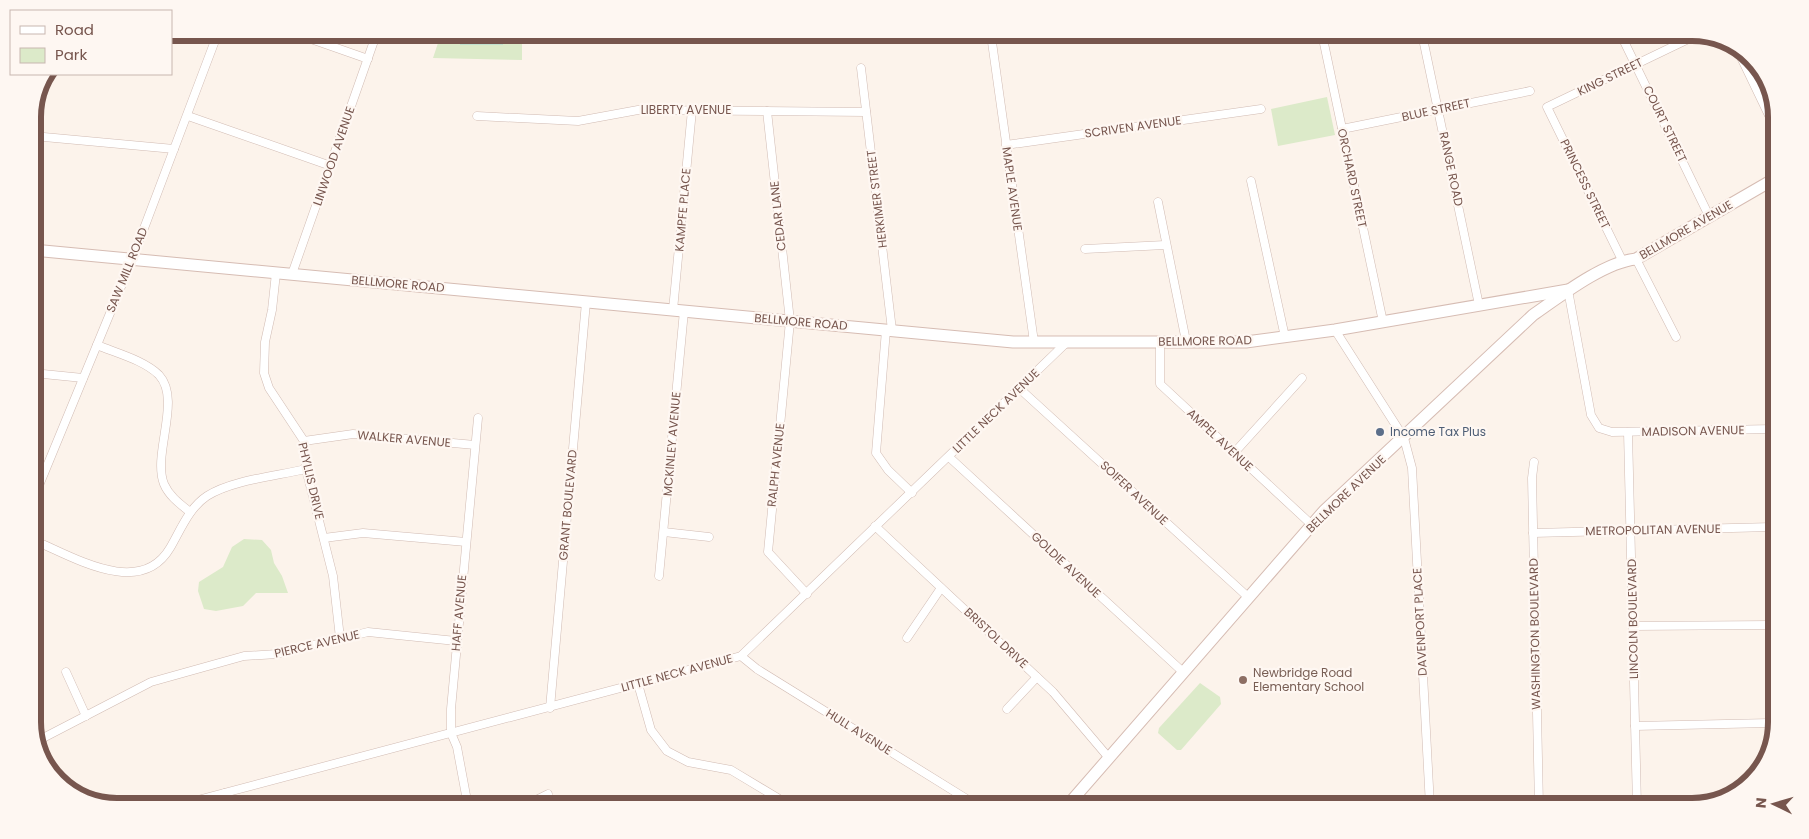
<svg xmlns="http://www.w3.org/2000/svg" width="1809" height="839" font-family="Poppins,sans-serif">
  <style>
    .green { fill: #dceac9 }
    .water { fill: #c0e6e5; stroke: #a6d7d6 }
    .lines { fill: none; stroke-linecap: round; stroke-linejoin: round }
    .street-casing { stroke: #d1bbb3; stroke-width: 9 }
    .secondary-casing { stroke: #d6bcb3; stroke-width: 13 }
    .street { stroke: #fff; stroke-width: 8 }
    .secondary { stroke: #fff; stroke-width: 11 }
    .service-dot { fill: #5c6f8a; stroke: #fef7f2; stroke-width: 2 }
    .education-dot { fill: #8d6e63; stroke: #fef7f2; stroke-width: 2 }
    .labels { text-anchor: middle; stroke-width: 4.5; stroke-linejoin: round; paint-order: stroke }
    .street-label { font-size: 12px; fill: #77564e; stroke: #fef7f2 }
    .service-label { font-size: 12px; fill: #4e5e75; stroke: #fef7f2; text-anchor: start }
    .education-label { font-size: 12px; fill: #785e54; stroke: #fef7f2; text-anchor: start }
    .rim { fill: none; stroke: #77564e; stroke-width: 6 }
  </style>
  <rect width="100%" height="100%" fill="#fcf3eb"/>
  <g class="green">
    <path d="M440 37H522V60L433 58Z"/>
    <path d="M1327 97 1335 135 1278 146 1271 109Z"/>
    <path d="M244 539 262 540 271 550 274 563 282 576 288 593H256L243 606 216 611 204 609 198 591 199 582 223 567 232 547Z"/>
    <path d="M1200 683 1220 697 1221 704 1181 750H1177L1158 733 1159 728Z"/>
  </g>
  <path class="water" d="M453 37H506L503 44H460Z"/>
  <g class="lines">
    <defs>
      <g id="street">
        <path d="M1620 33 1709 216"/>
        <path d="M1322 34 1383 322"/>
        <path d="M1422 34 1479 305"/>
        <path d="M991 35 1034 342"/>
        <path d="M203 38 215 39"/>
        <path d="M308 38 368 59"/>
        <path d="M1737 49 1776 130"/>
        <path d="M861 68 892 330"/>
        <path d="M767 111 790 321 768 552 807 594"/>
        <path d="M188 116 331 166"/>
        <path d="M477 116 578 121 638 110 866 112"/>
        <path d="M1342 129 1530 91"/>
        <path d="M33 136 174 149"/>
        <path d="M1006 145 1261 109"/>
        <path d="M1251 181 1285 337"/>
        <path d="M1158 202 1186 341"/>
        <path d="M1085 249 1165 245"/>
        <path d="M1636 259 1676 337"/>
        <path d="M1622 260 1547 107 1699 34"/>
        <path d="M276 273 272 310 265 342 264 373 269 388 304 441 306 469 333 576 340 638"/>
        <path d="M292 274 375 38"/>
        <path d="M1568 290 1591 415 1599 428 1612 432 1773 429"/>
        <path d="M673 310 692 110"/>
        <path d="M886 330 876 453 888 470 912 493"/>
        <path d="M1335 330 1404 438 1412 468 1430 806"/>
        <path d="M1160 342V384L1312 525"/>
        <path d="M97 345C116 353 144 360 159 375 182 400 152 454 164 484 169 496 180 504 190 512"/>
        <path d="M33 373 83 378"/>
        <path d="M1020 389 1248 597"/>
        <path d="M1628 432 1637 806"/>
        <path d="M304 441 353 434 475 445"/>
        <path d="M1234 453 1302 378"/>
        <path d="M949 457 1183 672"/>
        <path d="M1534 462 1532 478 1539 806"/>
        <path d="M33 500 132 260 216 38"/>
        <path d="M875 526 1053 692 1109 758"/>
        <path d="M664 532 709 537"/>
        <path d="M1533 533 1772 527"/>
        <path d="M324 538 363 533 466 542"/>
        <path d="M33 540C72 556 140 599 170 548 181 529 189 508 207 496 232 480 277 476 306 469"/>
        <path d="M659 576 684 311"/>
        <path d="M1633 626 1771 625"/>
        <path d="M907 638 941 588"/>
        <path d="M741 656 757 669 978 806"/>
        <path d="M66 672 86 716"/>
        <path d="M638 684 651 730 667 751 688 762 731 770 791 806"/>
        <path d="M550 708 586 302"/>
        <path d="M1007 709 1037 677"/>
        <path d="M1635 726 1770 723"/>
        <path d="M38 743 45 737 151 682 244 656 277 654 368 632 456 641"/>
        <path d="M225 793V806"/>
        <path d="M175 806 741 656 1067 342"/>
        <path d="M468 806 457 747 451 733V709L478 418"/>
        <path d="M524 806 548 794"/>
      </g>
      <g id="secondary">
        <path d="M33 250 1013 342H1246L1335 330 1568 290"/>
        <path d="M1067 806 1324 511 1533 315C1559 297 1604 262 1636 259L1776 178"/>
      </g>
    </defs>
    <use href="#street" class="street-casing"/>
    <use href="#secondary" class="secondary-casing"/>
    <use href="#street" class="street"/>
    <use href="#secondary" class="secondary"/>
  </g>
  <circle class="service-dot" cx="1380" cy="432" r="5"/>
  <circle class="education-dot" cx="1243" cy="680" r="5"/>
  <g class="labels">
    <g class="street-label">
      <text transform="translate(1610 77) rotate(-26)" y="4">KING STREET</text>
      <text x="686" y="114">LIBERTY AVENUE</text>
      <text transform="translate(1436 110) rotate(-12)" y="4">BLUE STREET</text>
      <text transform="translate(1665 124) rotate(64)" y="4">COURT STREET</text>
      <text transform="translate(1133 127) rotate(-8)" y="4">SCRIVEN AVENUE</text>
      <text transform="translate(334 156) rotate(-71)" y="4">LINWOOD AVENUE</text>
      <text transform="translate(1451 169) rotate(78)" y="4">RANGE ROAD</text>
      <text transform="translate(1352 178) rotate(78)" y="4">ORCHARD STREET</text>
      <text transform="translate(1585 184) rotate(64)" y="4">PRINCESS STREET</text>
      <text transform="translate(1012 189) rotate(82)" y="4">MAPLE AVENUE</text>
      <text transform="translate(877 199) rotate(-97)" y="4">HERKIMER STREET</text>
      <text transform="translate(683 210) rotate(-85)" y="4">KAMPFE PLACE</text>
      <text transform="translate(778 216) rotate(-96)" y="4">CEDAR LANE</text>
      <text transform="translate(1686 230) rotate(-30)" y="4">BELLMORE AVENUE</text>
      <text transform="translate(127 270) rotate(-68)" y="4">SAW MILL ROAD</text>
      <text transform="translate(398 284) rotate(5)" y="4">BELLMORE ROAD</text>
      <text transform="translate(801 322) rotate(5)" y="4">BELLMORE ROAD</text>
      <text transform="translate(1205 341) rotate(-1)" y="4">BELLMORE ROAD</text>
      <text transform="translate(996 411) rotate(-44)" y="4">LITTLE NECK AVENUE</text>
      <text transform="translate(1693 431) rotate(-1)" y="4">MADISON AVENUE</text>
      <text transform="translate(404 439) rotate(5)" y="4">WALKER AVENUE</text>
      <text transform="translate(1220 440) rotate(43)" y="4">AMPEL AVENUE</text>
      <text transform="translate(672 444) rotate(-85)" y="4">MCKINLEY AVENUE</text>
      <text transform="translate(776 465) rotate(-84)" y="4">RALPH AVENUE</text>
      <text transform="translate(311 481) rotate(77)" y="4">PHYLLIS DRIVE</text>
      <text transform="translate(1134 493) rotate(43)" y="4">SOIFER AVENUE</text>
      <text transform="translate(1346 494) rotate(-44)" y="4">BELLMORE AVENUE</text>
      <text transform="translate(568 505) rotate(-85)" y="4">GRANT BOULEVARD</text>
      <text transform="translate(1653 530) rotate(-1)" y="4">METROPOLITAN AVENUE</text>
      <text transform="translate(1066 565) rotate(43)" y="4">GOLDIE AVENUE</text>
      <text transform="translate(459 613) rotate(-85)" y="4">HAFF AVENUE</text>
      <text transform="translate(1633 619) rotate(-91)" y="4">LINCOLN BOULEVARD</text>
      <text transform="translate(1420 622) rotate(-93)" y="4">DAVENPORT PLACE</text>
      <text transform="translate(1535 634) rotate(-91)" y="4">WASHINGTON BOULEVARD</text>
      <text transform="translate(996 638) rotate(43)" y="4">BRISTOL DRIVE</text>
      <text transform="translate(317 644) rotate(-13)" y="4">PIERCE AVENUE</text>
      <text transform="translate(677 673) rotate(-15)" y="4">LITTLE NECK AVENUE</text>
      <text transform="translate(859 732) rotate(32)" y="4">HULL AVENUE</text>
    </g>
    <g class="service-label">
      <text x="1390" y="436">Income Tax Plus</text>
    </g>
    <g class="education-label">
      <text x="1253" y="677">Newbridge Road<tspan x="1253" dy="14">Elementary School</tspan></text>
    </g>
  </g>
  <path d="M0 0H1809V839H0ZM117 41H1692A76 76 0 0 1 1768 117V722A76 76 0 0 1 1692 798H117A76 76 0 0 1 41 722V117A76 76 0 0 1 117 41Z" fill="#fef7f2" fill-rule="evenodd"/>
  <path class="rim" d="M117 41H1692A76 76 0 0 1 1768 117V722A76 76 0 0 1 1692 798H117A76 76 0 0 1 41 722V117A76 76 0 0 1 117 41Z"/>
  <rect x="10" y="10" width="162" height="65" fill="#fef7f2" stroke="#c8b7b0"/>
  <rect x="20" y="26" width="25" height="8" fill="#ffffff" stroke="#c8b7b0"/>
  <text x="55" y="35" font-size="15" fill="#77564e">Road</text>
  <rect x="20" y="48" width="25" height="15" fill="#dceac9" stroke="#c8b7b0"/>
  <text x="55" y="60" font-size="15" fill="#77564e">Park</text>
  <g transform="translate(1774 804) rotate(275)" stroke="#fef7f2" stroke-width="4" paint-order="stroke">
  <path d="M0-4L9 19L0 12L-9 19Z" fill="#77564e"/>
  <text y="-8" font-size="14" font-weight="bold" text-anchor="middle" fill="#77564e">N</text>
  </g>
</svg>
